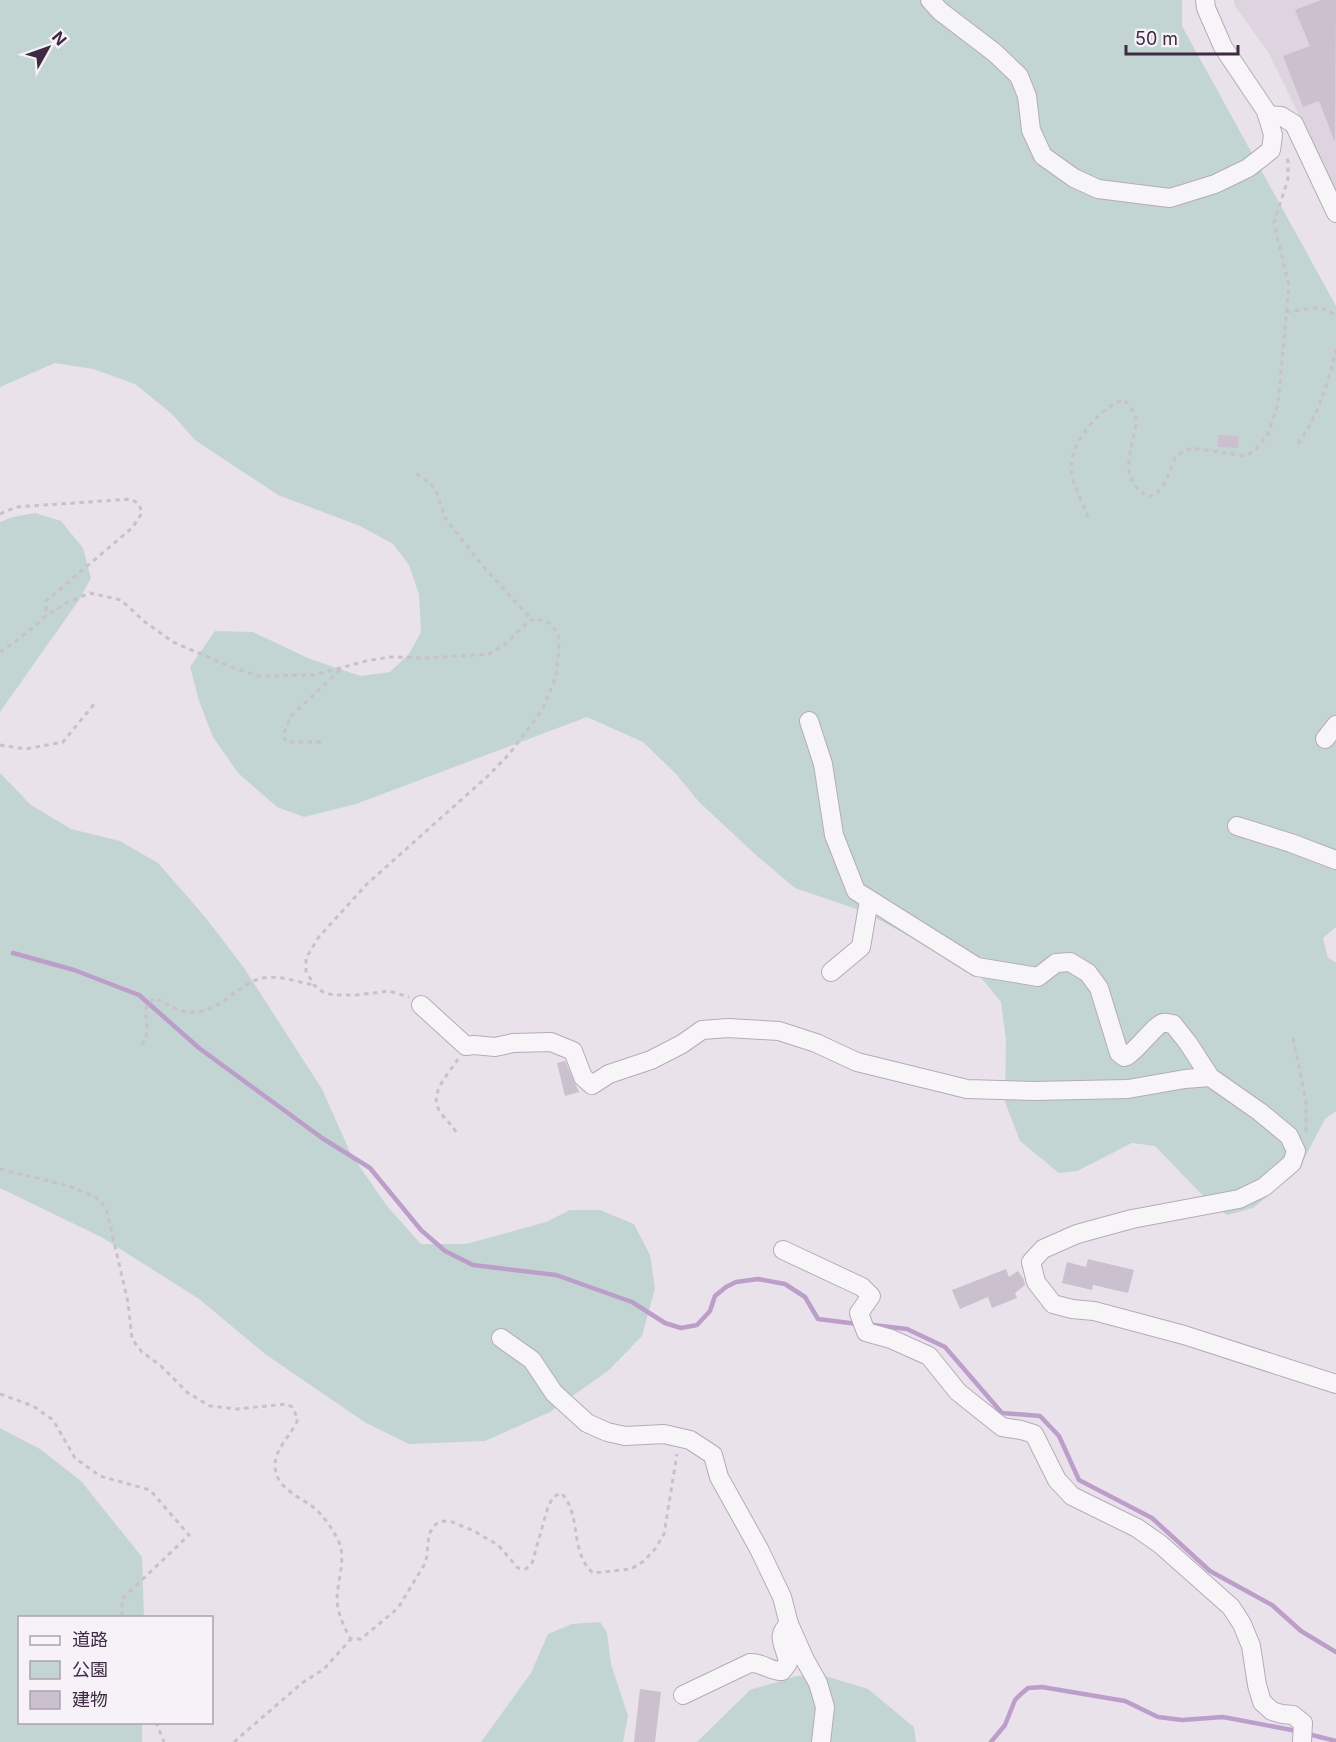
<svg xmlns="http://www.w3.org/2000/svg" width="1336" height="1742" font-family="Inter,'Noto Sans JP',sans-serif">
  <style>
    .built { fill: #ddd4e0 }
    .green { fill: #c3d5d3 }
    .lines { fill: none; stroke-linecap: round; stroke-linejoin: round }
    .stream { stroke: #bc9eca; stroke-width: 4.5 }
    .building { fill: #cbc0ce }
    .minor-casing { stroke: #b6abb9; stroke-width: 20 }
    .path { stroke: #c8c0ca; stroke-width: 3; stroke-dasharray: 4.5 4.5; stroke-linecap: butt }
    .minor { stroke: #f8f5f9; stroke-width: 18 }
  </style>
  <rect width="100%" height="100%" fill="#e9e2eb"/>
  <path class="built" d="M1234 0H1336V191L1268 52 1234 5Z"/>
  <g class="green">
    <path d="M0 0H1182V26L1336 306V927L1323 938 1328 958 1336 962V1111L1325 1119 1304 1159 1280 1186 1253 1208 1227 1215 1208 1201 1155 1146 1132 1143 1077 1171 1059 1173 1020 1141 1005 1102 1006 1040 1001 1002 978 974 865 912 795 888 757 856 699 802 676 774 643 742 587 717 356 804 304 817 277 807 238 773 213 737 199 701 190 667 215 631 253 632 310 659 361 676 390 672 409 654 421 632 419 594 409 565 393 544 360 526 278 495 195 440 171 413 135 384 93 369 55 363 0 387Z"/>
    <path d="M35 513 61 521 83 548 91 578 79 600 0 712V522L13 517Z"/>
    <path d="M0 773 31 805 71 829 120 841 158 863 206 918 244 968 322 1089 351 1154 387 1206 421 1244H466L546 1222 570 1210H600L634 1224 650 1255 655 1288 642 1336 609 1370 550 1412 485 1441 409 1444 366 1423 265 1354 199 1299 103 1238 0 1188Z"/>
    <path d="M0 1428 40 1449 81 1481 142 1557 144 1617 20 1618V1722L142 1723V1742H0Z"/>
    <path d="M600 1622 607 1633 611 1664 628 1716 623 1742H481L531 1673 548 1634 572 1624Z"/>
    <path d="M822 1675 868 1689 914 1727 916 1742H697L750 1690 797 1676Z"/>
  </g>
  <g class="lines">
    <g class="stream">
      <path d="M13 953 74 970 139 995 199 1048 322 1138 370 1168 421 1230 445 1251 473 1265 556 1275 632 1302 665 1323 681 1328 697 1325 710 1311 715 1296 726 1287 736 1282 758 1279 785 1284 805 1297 818 1319 858 1324"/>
      <path d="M873 1325 907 1329 945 1347 1002 1413 1040 1416 1059 1436 1079 1480 1152 1518 1210 1571 1272 1605 1301 1631 1336 1652"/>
      <path d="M1308 1734 1336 1741"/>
      <path d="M991 1742 1005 1725 1015 1700 1021 1694 1028 1688 1042 1687 1125 1701 1158 1717 1182 1720 1223 1717 1297 1731"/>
    </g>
  </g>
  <g class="building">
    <path d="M1321 0H1336L1335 142 1319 101 1303 107 1283 56 1310 46 1295 10Z"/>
    <path d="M1218 435 1239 436 1238 448 1218 447Z"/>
    <path d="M565 1061 579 1092 565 1096 557 1063Z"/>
    <path d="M1088 1259 1134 1270 1128 1293 1093 1285 1092 1290 1062 1283 1067 1262 1086 1267Z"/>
    <path d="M1006 1269 1009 1277 1018 1271 1024 1280 1025 1285 1015 1293 1017 1298 992 1308 988 1297 960 1309 952 1290Z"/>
    <path d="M640 1689 661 1692 655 1742H634Z"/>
  </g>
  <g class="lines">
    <defs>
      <g id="minor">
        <path d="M930 0 940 11 995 53 1019 76 1027 96 1031 130 1043 156 1074 178 1098 189 1170 198 1215 184 1248 168 1271 150 1273 135 1266 111 1223 47 1206 8 1205 0"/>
        <path d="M1267 115 1281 116 1294 124 1336 213"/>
        <path d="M809 721 823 764 834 835 856 891 977 967 1038 977 1056 963 1070 962 1088 973 1099 988 1119 1053 1124 1057 1127 1056C1137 1050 1156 1024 1163 1023 1166 1022 1169 1024 1173 1024L1188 1043 1210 1077 1260 1112 1289 1136 1296 1151 1292 1163 1264 1187 1239 1199 1132 1219 1077 1234 1043 1249 1031 1262 1036 1282 1053 1304 1072 1309 1094 1311 1184 1335 1336 1384"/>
        <path d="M1325 739 1336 725"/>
        <path d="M1237 826 1291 843 1336 860"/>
        <path d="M831 972 861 947 869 900"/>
        <path d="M421 1005 466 1046 474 1045 495 1047 513 1043 551 1042 573 1051 583 1077 592 1085 609 1074 651 1060 682 1044 702 1030 728 1028 779 1031 816 1043 857 1062 967 1089 1033 1091 1128 1089 1185 1079 1210 1077"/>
        <path d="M783 1250 862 1287 871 1296 859 1313 866 1332 891 1339 929 1356 958 1392 1002 1427 1021 1430 1034 1434 1057 1480 1072 1496 1137 1528 1160 1544 1231 1607 1242 1624 1251 1646 1257 1685 1262 1702 1272 1711 1282 1714 1293 1715 1303 1723 1302 1742"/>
        <path d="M501 1338 532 1360 554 1393 587 1423 607 1432 625 1436 664 1434 690 1440 713 1455 719 1477 759 1549 782 1597 789 1624 805 1660 818 1683 825 1707 821 1742"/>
        <path d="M683 1695 750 1663C762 1662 771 1672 782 1671L788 1663C786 1646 774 1637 789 1624"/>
      </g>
    </defs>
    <use href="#minor" class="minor-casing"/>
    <g class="path">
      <path d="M1286 312C1302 310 1324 303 1336 316"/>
      <path d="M1298 444C1318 414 1328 385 1336 350"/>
      <path d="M416 474 429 482 436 490 445 518 481 564 532 620"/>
      <path d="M0 514 16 507 131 499 139 504 142 513 132 528 46 601V616"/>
      <path d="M1088 517C1083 504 1071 481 1071 467 1071 442 1101 406 1124 400 1129 405 1135 412 1136 420 1137 424 1135 430 1134 434 1128 461 1122 480 1148 497 1167 491 1168 472 1176 456L1191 448 1246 456 1258 447 1268 434 1278 404 1289 286 1274 223 1288 179V161L1285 155"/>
      <path d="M0 652 19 639 46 616 66 603 90 593 121 600 145 622 173 642 231 667 259 676 314 675 366 661 390 657 430 658 489 654 504 645 527 623 535 618 549 623 558 633 559 648 556 676 543 709 510 753 489 775 367 884 318 938 306 958V971L314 985 323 992 333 995H356L389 991 409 997"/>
      <path d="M321 742H286L283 736 291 716 341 669"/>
      <path d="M0 745 25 749 63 742 95 703"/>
      <path d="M1293 1038 1306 1102V1134"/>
      <path d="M142 1045C151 1029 145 1024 146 1008L154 998C166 1002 175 1011 188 1012 218 1016 237 983 263 978 279 975 298 982 314 985"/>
      <path d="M456 1132C451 1123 442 1117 438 1108 430 1092 450 1072 458 1059"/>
      <path d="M0 1169 69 1186 96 1197 106 1208 128 1302 132 1339 142 1352 161 1366 188 1393 210 1406 236 1409 287 1404 292 1407 298 1419C291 1437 270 1452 276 1473 280 1489 301 1498 313 1507 324 1516 332 1528 338 1540 347 1558 337 1581 337 1600 338 1614 344 1628 351 1639H361L398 1608 426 1562 429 1534 435 1525 441 1521 452 1522 472 1530 498 1545 518 1568 526 1569 532 1563 548 1507 553 1497 561 1493C582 1513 569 1552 593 1573L631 1569 644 1561 655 1549 664 1534 677 1454"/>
      <path d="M0 1394 33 1406 53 1420 75 1458 100 1476 150 1490 189 1535 122 1599V1618"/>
      <path d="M156 1722 164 1742"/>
      <path d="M234 1742 302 1683 324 1669 351 1639"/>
    </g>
    <use href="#minor" class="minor"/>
  </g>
  <rect x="18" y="1616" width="195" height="108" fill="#f6f2f8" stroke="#aca2b0" stroke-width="1.5"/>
  <rect x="30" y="1636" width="30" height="9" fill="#f8f5f9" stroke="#aca2b0" stroke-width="1.5"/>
  <text x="72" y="1646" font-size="18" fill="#3e2a43">道路</text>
  <rect x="30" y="1661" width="30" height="18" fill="#c3d5d3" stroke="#aca2b0" stroke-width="1.5"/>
  <text x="72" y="1676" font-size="18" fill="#3e2a43">公園</text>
  <rect x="30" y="1691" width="30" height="18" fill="#cbc0ce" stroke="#aca2b0" stroke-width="1.5"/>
  <text x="72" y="1706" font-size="18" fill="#3e2a43">建物</text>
  <g transform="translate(48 48) rotate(50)" stroke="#f6f2f8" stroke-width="4.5" paint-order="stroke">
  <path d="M0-4.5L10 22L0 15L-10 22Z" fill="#3e2a43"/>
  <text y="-9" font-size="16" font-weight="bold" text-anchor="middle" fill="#3e2a43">N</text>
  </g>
  <path d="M1126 45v9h112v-9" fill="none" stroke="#3e2a43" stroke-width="3"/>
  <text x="1135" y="45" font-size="18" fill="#3e2a43" stroke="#f6f2f8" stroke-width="4.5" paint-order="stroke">50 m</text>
</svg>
